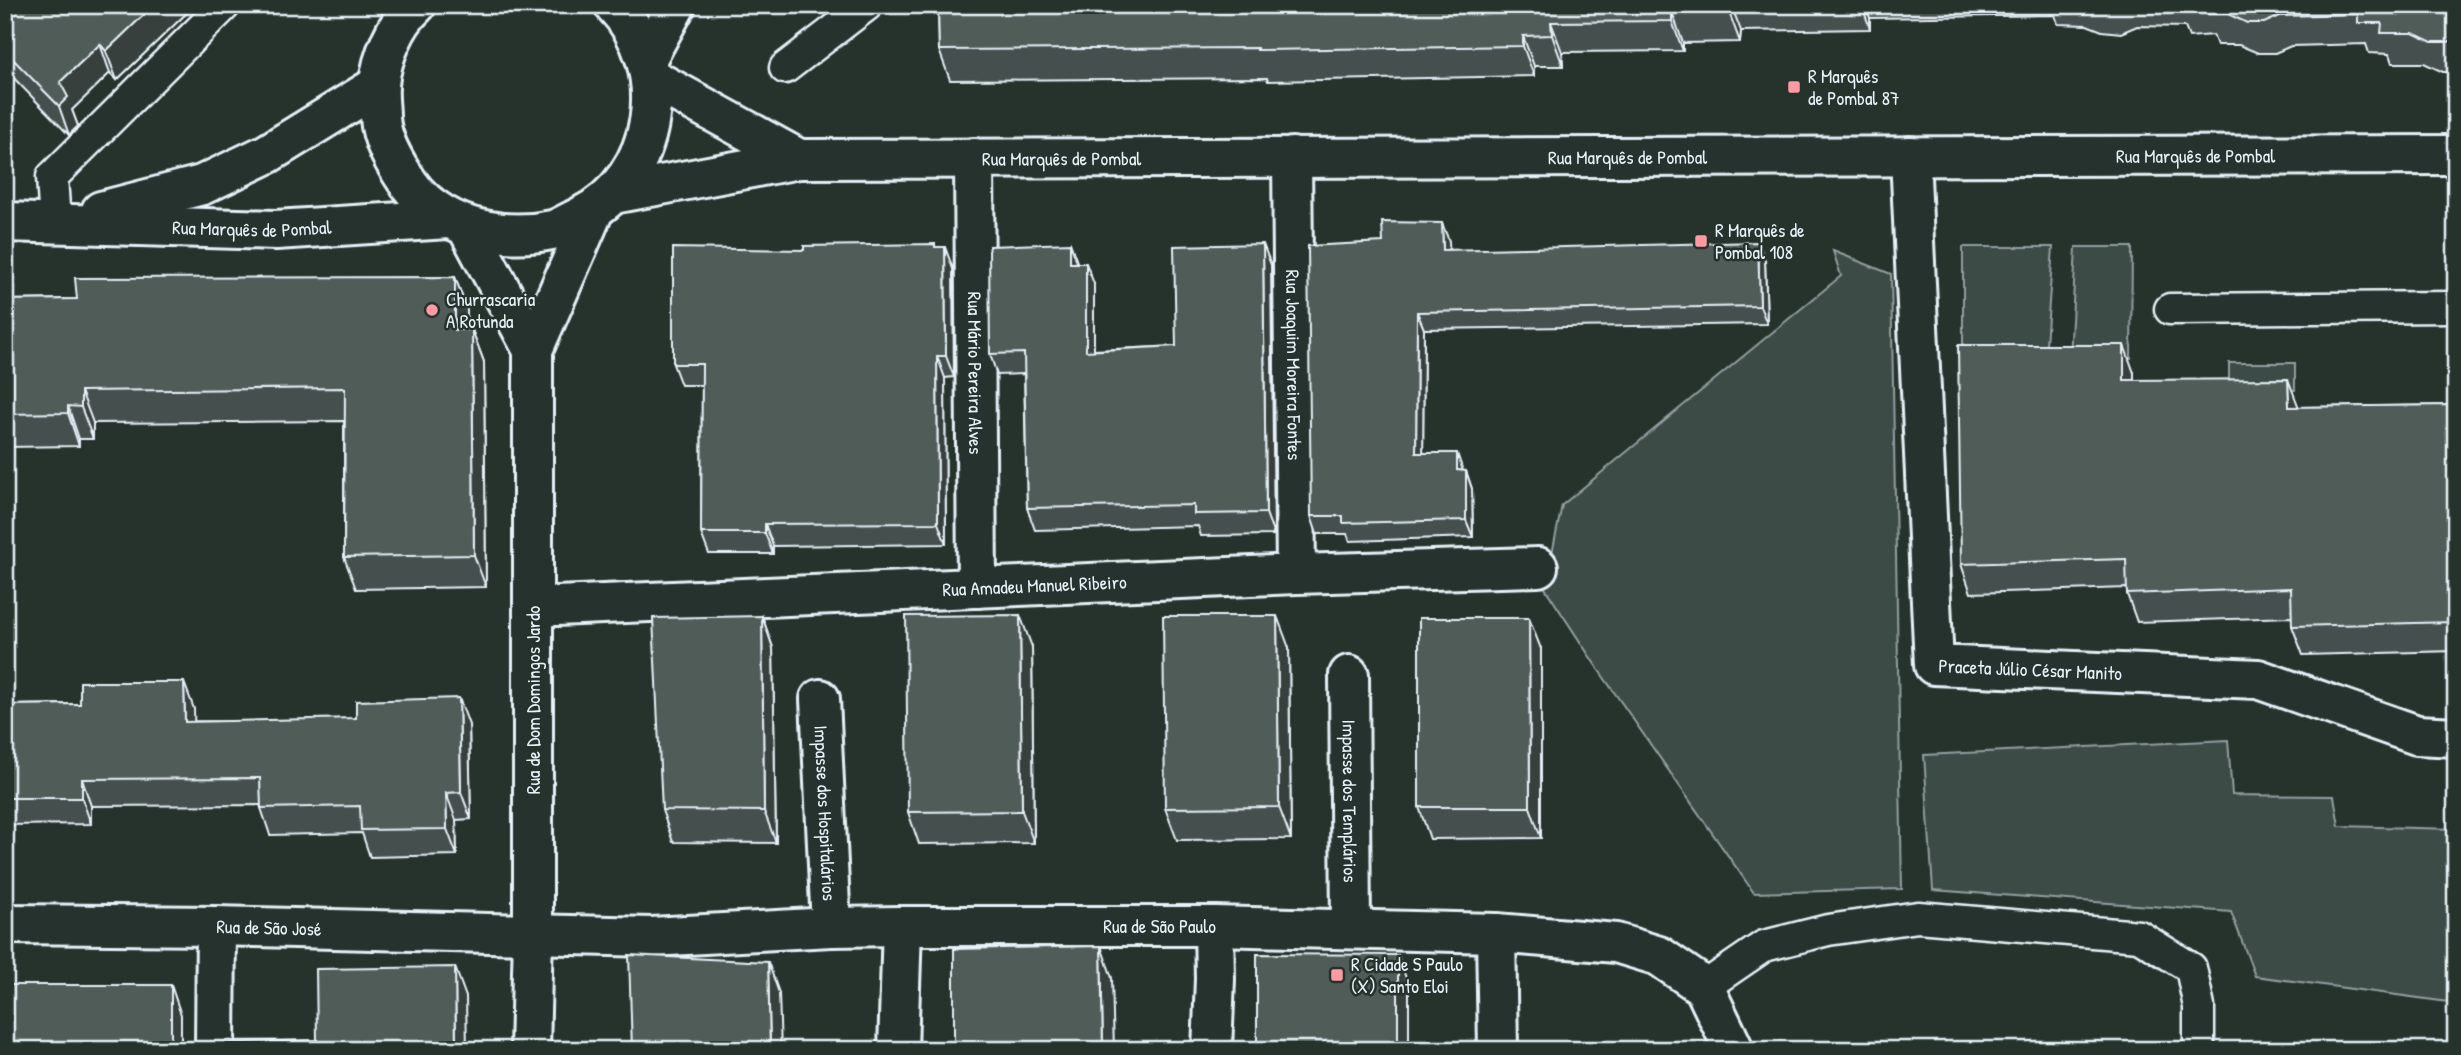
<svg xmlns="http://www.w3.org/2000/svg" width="2461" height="1055" font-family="'Patrick Hand',sans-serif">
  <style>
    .green { fill: #3e4b47; stroke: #939ea0; stroke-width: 2 }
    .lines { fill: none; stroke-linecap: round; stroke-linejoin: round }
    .lane-casing { stroke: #e8f1f8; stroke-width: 35 }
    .street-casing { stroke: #e8f1f8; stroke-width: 44 }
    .secondary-casing { stroke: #e8f1f8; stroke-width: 44 }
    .lane { stroke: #26332d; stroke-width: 30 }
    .street { stroke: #26332d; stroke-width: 38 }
    .secondary { stroke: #26332d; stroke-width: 38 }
    .wall { fill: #454f4d; stroke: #e8f1f8; stroke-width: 2 }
    .shaded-wall { fill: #38403e; stroke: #e8f1f8; stroke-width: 2 }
    .building { fill: #505c59; stroke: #e8f1f8; stroke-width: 2 }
    .poi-dot { fill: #ff9aa2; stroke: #26332d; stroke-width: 2.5 }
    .labels { text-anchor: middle; stroke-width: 5; stroke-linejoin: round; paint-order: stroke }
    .poi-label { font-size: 19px; fill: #e8f1f8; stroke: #26332d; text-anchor: start }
    .street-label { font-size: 19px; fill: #e8f1f8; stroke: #26332d }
  </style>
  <rect width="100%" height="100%" fill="#26332d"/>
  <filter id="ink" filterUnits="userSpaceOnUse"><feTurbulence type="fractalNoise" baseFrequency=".0143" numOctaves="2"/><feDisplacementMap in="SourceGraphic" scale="14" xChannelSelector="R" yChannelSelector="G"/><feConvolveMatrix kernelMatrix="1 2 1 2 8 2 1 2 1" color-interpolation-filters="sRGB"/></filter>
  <g filter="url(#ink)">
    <g class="green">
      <path d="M1963 247H2053L2045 358 1963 357Z"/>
      <path d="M2076 247H2132L2131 358H2070Z"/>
      <path d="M1833 251 1891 274 1902 889 1754 893 1598 669 1545 588 1562 505 1841 276Z"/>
      <rect x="2229" y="363" width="66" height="27"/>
      <path d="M2228 740 2232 795 2334 796 2339 826 2456 829V1003L2255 976 2231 912 1933 890 1924 755Z"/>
    </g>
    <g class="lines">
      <defs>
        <g id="lane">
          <path d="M785 68 867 5"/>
          <path d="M55 223 52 177 225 5"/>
          <path d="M2170 309 2456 307"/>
          <path d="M1704 987 1764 946 1828 930 1918 917 2139 936 2191 968 2199 1007V1050"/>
        </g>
        <g id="street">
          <path id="s1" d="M1910 156 1934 665 2258 679 2417 735 2456 737"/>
          <path id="s2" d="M1292 157 1296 574"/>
          <path id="s3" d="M974 158 977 588"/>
          <path d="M467 227 533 350"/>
          <path id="s4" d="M533 607 1296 574 1538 567"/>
          <path id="s5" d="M1349 675 1351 928"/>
          <path id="s6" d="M820 699 831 927"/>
          <path id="s7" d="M5 924 216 926 651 937 831 927 902 926H1214L1496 933 1616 943 1659 956 1704 987 1734 1050"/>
          <path d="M1496 933 1498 1050"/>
          <path d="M215 1050 216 926"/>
          <path d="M530 1050 533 934V350L594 210"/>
          <path d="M898 1050 902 926"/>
          <path d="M1212 1050 1215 979 1214 926"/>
        </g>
        <g id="secondary">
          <path d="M416 5C396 23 381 58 379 85 378 96 380 107 380 117 381 141 396 165 409 184 426 208 455 225 484 230 507 235 528 235 552 230 561 228 571 221 580 217 660 177 674 67 614 5"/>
          <path d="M647 58 676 5"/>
          <path d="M651 78 799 159"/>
          <path id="s8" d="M613 194 799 159 2456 155"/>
          <path d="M101 211 202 185 267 154 379 85"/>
          <path id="s9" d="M5 222 276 230 448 219"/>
        </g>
      </defs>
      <use href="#lane" class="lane-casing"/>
      <use href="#street" class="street-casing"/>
      <use href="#secondary" class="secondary-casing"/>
      <use href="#lane" class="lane"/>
      <use href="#street" class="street"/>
      <use href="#secondary" class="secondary"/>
    </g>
    <g class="wall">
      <path d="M5 5H195L117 80 110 73 72 110 78 126 69 135 5 69Z"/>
      <path d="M938 5H2456V72H2443L2424 63H2392L2389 54 2369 53 2366 44 2291 46 2275 53H2258L2239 45H2217L2213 35 2189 37 2185 27 2137 26 2121 33 2102 31 2087 25 2058 24 2055 15 1870 18V29L1741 31 1740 42 1683 43V51L1562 52 1563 66H1534V76L1268 81 1267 78 950 80 939 50Z"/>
      <path d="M1449 241V250L1765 260 1767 324 1424 329 1423 453 1463 471H1466L1472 489 1473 537 1350 541 1347 534H1317L1311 516Z"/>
      <path d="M1070 243 1077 263 1094 284V350L1176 346 1271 265 1274 535 1201 536 1198 526 1035 530 1027 508 1024 374 997 375 990 354Z"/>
      <path d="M936 247 953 269 954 377 945 378 946 544 773 546V554H709L701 533 702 385H681L673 364 804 250Z"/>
      <path d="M455 277 467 310V330H472L484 362 486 587 356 589 344 557V421L93 423V439H79V446L5 447V300L77 299Z"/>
      <path d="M2134 373V380L2298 407 2456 405V651L2303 655 2292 626V617L2137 622 2127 594V588L1971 593 1961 564Z"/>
      <path d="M762 616 773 648 776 843 673 842 662 810Z"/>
      <path d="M1032 647 1034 843 919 844 908 812Z"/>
      <path d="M1289 648 1291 839 1177 840 1165 808Z"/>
      <path d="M1541 649V838L1430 839 1419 807Z"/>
      <path d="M80 704 194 709V721L469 725 471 819 456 820 457 855 370 857 362 833 270 835 260 805 91 806V824L5 825V705Z"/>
    </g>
    <g class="shaded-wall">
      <path d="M154 5H195L117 80 106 51Z"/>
      <path d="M1729 5H1731L1741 31 1740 42 1729 12Z"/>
      <path d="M1862 5H1865L1870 18V29Z"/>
      <path d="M1672 12 1683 43V51L1672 21Z"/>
      <path d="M1551 22 1562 52 1563 66 1552 35Z"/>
      <path d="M1523 36 1534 66V76L1523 46Z"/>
      <path d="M100 44 110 73 72 110 78 126 69 135 59 106 60 82Z"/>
      <path d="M1442 223 1449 241 1450 268 1443 250Z"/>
      <path d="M1758 242 1765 260 1767 324 1760 306Z"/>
      <path d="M1070 243 1078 265 1070 263Z"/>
      <path d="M1263 244 1271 265 1274 535 1266 513Z"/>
      <path d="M945 247 953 269 954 377 946 356Z"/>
      <path d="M1086 263 1094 284V372L1086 351Z"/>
      <path d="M455 277 467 310V362L455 330Z"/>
      <path d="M1417 312 1424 329 1423 471 1416 453Z"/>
      <path d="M472 330 484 362 486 587 474 555Z"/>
      <path d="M2124 345 2134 373V408L2124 380Z"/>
      <path d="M937 356 945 378 946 544 938 523Z"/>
      <path d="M2288 379 2299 408 2289 407Z"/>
      <path d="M81 391 93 423V439L81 407Z"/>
      <path d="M68 406 79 439V446L68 413Z"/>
      <path d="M1457 453 1463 471 1457 470Z"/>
      <path d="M1466 471 1472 489 1473 537 1466 520Z"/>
      <path d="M765 524 773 546V554L765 533Z"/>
      <path d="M1020 615 1032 647 1034 843 1022 811Z"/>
      <path d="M762 616 773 648 776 843 764 811Z"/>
      <path d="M1277 616 1289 648 1291 839 1279 807Z"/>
      <path d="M1529 618 1541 649V838L1530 807Z"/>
      <path d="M184 682 194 709 195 748 185 722Z"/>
      <path d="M459 698 469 725 471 819 461 792Z"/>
      <path d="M82 779 91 806V824L82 798Z"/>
      <path d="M446 793 456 820 457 855 447 829Z"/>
      <path d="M1101 946 1112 978 1114 1050H1103Z"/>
      <path d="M1398 955 1409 987V1050H1398Z"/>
      <path d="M768 962 779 993 781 1050H770Z"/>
      <path d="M455 967 466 997 467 1050H456Z"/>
      <path d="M171 985 181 1015V1050L171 1044Z"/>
    </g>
    <g class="building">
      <path d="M5 5H154L106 51 100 44 60 82 68 97 59 106 5 51Z"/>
      <path d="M938 5H1729V12H1672V21L1551 22 1552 35 1523 36V46L1257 50V48L939 50Z"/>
      <path d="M2205 5H2456V38L2448 42H2432L2413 33H2381L2382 23H2358V14L2280 16 2264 23H2247L2228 14H2206Z"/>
      <path d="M1382 222 1442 223 1443 250 1758 242 1760 306 1417 312 1416 453H1457V470L1466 471V520L1343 523V516H1311L1308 246 1383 242Z"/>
      <path d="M1070 243V263H1086V351L1176 346 1174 246 1263 244 1266 513 1194 514V505L1027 508 1024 353 990 354 989 246Z"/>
      <path d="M935 244V247H945L946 356H937L938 523 765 524V533H701L702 364H673V248L804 250V246Z"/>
      <path d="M455 277V330H472L474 555 344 557 345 388 81 391V407L68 406V413L5 414V300L77 299 75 278Z"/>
      <path d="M1958 345H2124V380L2288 379 2289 407 2456 405V622L2292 626 2291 588 2127 594 2126 559 1961 564Z"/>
      <path d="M1020 615 1022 811 908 812 906 616Z"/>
      <path d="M762 616 764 811 662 810 653 618Z"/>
      <path d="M1163 616H1277L1279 807 1165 808Z"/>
      <path d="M1419 618H1529L1530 807H1419Z"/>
      <path d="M80 682H184L185 722 356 718V701L459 698 461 792 446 793 447 829 361 830 360 806 261 808 260 778 82 779V798H5V705L80 704Z"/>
      <path d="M1101 946 1103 1050H954V949Z"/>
      <path d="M1257 954 1398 955V1050H1257Z"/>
      <path d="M629 955 768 962 770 1050H632Z"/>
      <path d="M455 967 456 1050H5V985H171V1044L317 1040 316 969Z"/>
    </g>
  </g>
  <g class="poi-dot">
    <rect x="1787" y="80" width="14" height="14" rx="3.5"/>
    <rect x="1694" y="234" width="14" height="14" rx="3.5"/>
    <circle cx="432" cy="310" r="7"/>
    <rect x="1330" y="968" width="14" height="14" rx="3.5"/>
  </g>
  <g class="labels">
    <g class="poi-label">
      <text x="1808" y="83">R Marquês<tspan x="1808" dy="22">de Pombal 87</tspan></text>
      <text x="1715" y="237">R Marquês de<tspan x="1715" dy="22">Pombal 108</tspan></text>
      <text x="446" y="306">Churrascaria<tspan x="446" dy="22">A Rotunda</tspan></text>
      <text x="1351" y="971">R Cidade S Paulo<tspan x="1351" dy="22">(X) Santo Eloi</tspan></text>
    </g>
    <g class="street-label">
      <text dy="7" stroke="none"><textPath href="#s8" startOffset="1586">Rua Marquês de Pombal</textPath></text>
      <text dy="7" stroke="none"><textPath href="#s8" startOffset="1018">Rua Marquês de Pombal</textPath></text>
      <text dy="7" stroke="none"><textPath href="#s8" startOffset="452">Rua Marquês de Pombal</textPath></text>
      <text dy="7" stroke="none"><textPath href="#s9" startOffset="247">Rua Marquês de Pombal</textPath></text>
      <text dy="7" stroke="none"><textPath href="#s2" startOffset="208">Rua Joaquim Moreira Fontes</textPath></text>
      <text dy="7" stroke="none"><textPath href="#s3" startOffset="215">Rua Mário Pereira Alves</textPath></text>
      <text dy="7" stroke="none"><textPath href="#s4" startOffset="502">Rua Amadeu Manuel Ribeiro</textPath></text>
      <text dy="7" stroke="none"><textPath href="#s1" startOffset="606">Praceta Júlio César Manito</textPath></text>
      <text transform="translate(533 700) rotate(-90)" y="7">Rua de Dom Domingos Jardo</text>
      <text dy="7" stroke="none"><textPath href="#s5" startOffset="126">Impasse dos Templários</textPath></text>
      <text dy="7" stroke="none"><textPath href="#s6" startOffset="114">Impasse dos Hospitalários</textPath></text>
      <text dy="7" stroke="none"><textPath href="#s7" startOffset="1155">Rua de São Paulo</textPath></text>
      <text dy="7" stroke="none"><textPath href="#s7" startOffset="264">Rua de São José</textPath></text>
    </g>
  </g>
  <rect width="2461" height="1055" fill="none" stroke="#26332d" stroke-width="28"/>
  <rect x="14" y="14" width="2433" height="1027" fill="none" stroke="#e8f1f8" stroke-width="2.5" filter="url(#ink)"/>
</svg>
